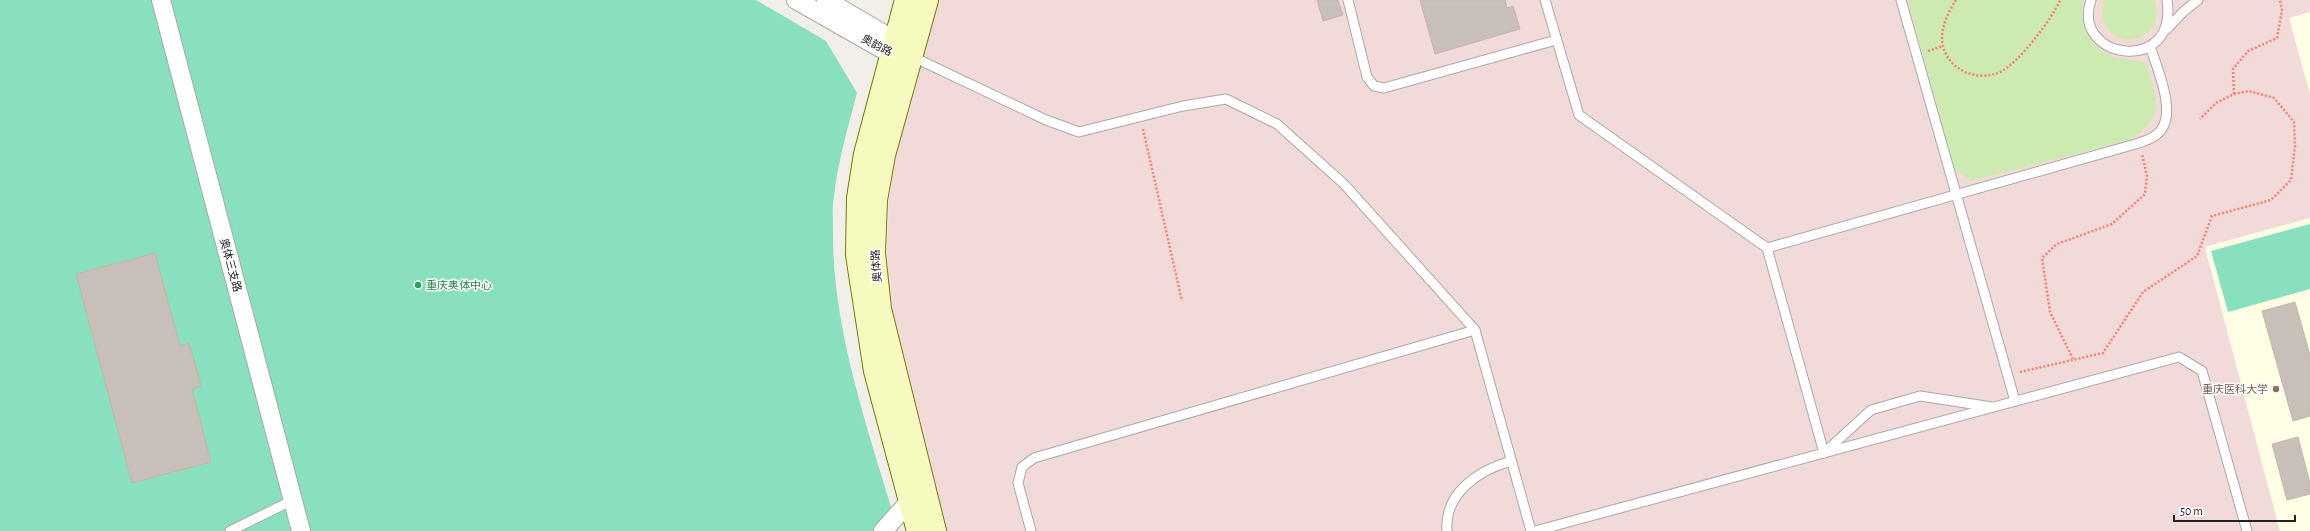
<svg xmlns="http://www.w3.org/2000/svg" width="2310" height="531" font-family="'Alegreya Sans','Noto Sans SC',sans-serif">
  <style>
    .commercial { fill: #f2dad9 }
    .education { fill: #ffffe5 }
    .grass { fill: #cdebb0 }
    .pitch { fill: #88e0be }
    .building { fill: #c7bfb8; stroke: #c4b6ab }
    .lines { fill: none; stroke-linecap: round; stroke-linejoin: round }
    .service-casing { stroke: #a9a9a9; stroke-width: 11 }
    .minor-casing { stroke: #a9a9a9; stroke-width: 20 }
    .secondary-casing { stroke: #707d05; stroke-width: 24 }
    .path { stroke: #fa8072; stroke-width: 2.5; stroke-dasharray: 2 2; stroke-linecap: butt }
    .service { stroke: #fff; stroke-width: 9 }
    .minor { stroke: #fff; stroke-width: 18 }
    .secondary { stroke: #f7fabf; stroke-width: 22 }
    .leisure-dot { fill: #2e9e5b; stroke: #fff; stroke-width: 1.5 }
    .education-dot { fill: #8d6e63; stroke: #fff; stroke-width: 1.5 }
    .labels { text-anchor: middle; stroke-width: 3; stroke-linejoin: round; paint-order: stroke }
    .street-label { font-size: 11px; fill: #222; stroke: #fff }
    .leisure-label { font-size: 11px; fill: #27864d; stroke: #fff; text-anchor: start }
    .education-label { font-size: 11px; fill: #785e54; stroke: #fff; text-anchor: end }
  </style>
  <rect width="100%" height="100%" fill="#f2efe9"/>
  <path class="commercial" d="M936 0H2310V12L2290 19 2310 94V218L2205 247 2280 531H947L903 369 890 309 887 251 889 199 895 155 914 93Z"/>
  <g class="education">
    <path d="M2310 12V94L2289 18Z"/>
    <path d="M2310 218V531H2280L2205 247Z"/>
  </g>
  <g class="grass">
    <path d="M1908 0H2083C2080 26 2090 50 2117 58 2128 61 2138 58 2147 64 2156 98 2167 116 2131 139L1972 181 1955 170Z"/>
    <path d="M2105 0H2154C2169 33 2121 57 2105 24 2101 17 2101 7 2105 0Z"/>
  </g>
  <g class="pitch">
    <path d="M0 0H756L826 41 857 93C848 127 838 161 834 196 832 207 833 219 833 230 832 333 870 433 898 531H0Z"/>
    <path d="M2310 224V289L2228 312 2211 251Z"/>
  </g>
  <g class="building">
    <path d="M1317 0H1338L1343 15 1323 21Z"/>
    <path d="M1420 0H1505L1507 8 1513 6 1520 29 1435 54Z"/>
    <path d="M155 253 180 346 189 343 198 374 201 386 192 389 211 462 132 483 76 274Z"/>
    <path d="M2295 302 2310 355V416L2293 421 2262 311Z"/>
    <path d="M2298 437 2310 483V494L2287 500 2272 444Z"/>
  </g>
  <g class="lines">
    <defs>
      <g id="service">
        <path d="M1348 0 1367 77 1374 86 1384 88 1556 40"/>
        <path d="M1545 0 1579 115 1767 248"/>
        <path d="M1901 0 2015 401"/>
        <path d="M2091 0C2070 60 2179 76 2167 0"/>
        <path d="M2166 30 2184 11 2198 0"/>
        <path d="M911 56 1046 120 1079 132 1183 106 1226 99 1277 124 1344 184 1475 330 1531 531"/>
        <path d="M1992 407 1920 396 1871 410 1824 453 1767 248 2139 143C2144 141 2151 139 2156 135 2180 118 2157 69 2150 46"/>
        <path d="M230 531 293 500"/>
        <path d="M1031 531 1018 483 1022 467 1034 458 1475 330"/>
        <path d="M1447 531C1444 493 1479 470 1511 461"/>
        <path d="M1535 531 2179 357 2202 371 2247 531"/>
      </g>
      <g id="minor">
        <path d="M161 0 301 531"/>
        <path d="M796 0 891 54 905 56"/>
        <path d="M826 0 894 40 905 50"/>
        <path d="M883 531 918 492"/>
      </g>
      <g id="secondary">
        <path d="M906 0 865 154 858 198 857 255 875 371 918 531"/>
        <path d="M927 0 884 155 876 200 874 253 880 309 935 531"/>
      </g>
    </defs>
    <use href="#service" class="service-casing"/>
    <use href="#minor" class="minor-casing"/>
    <use href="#secondary" class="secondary-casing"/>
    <g class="path">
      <path d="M1956 0C1948 12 1939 31 1943 46 1949 71 1978 82 2000 72 2017 65 2053 18 2060 0"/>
      <path d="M1928 51 1943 46"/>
      <path d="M2234 94 2233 69 2248 51 2277 38 2282 10 2280 0"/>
      <path d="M1143 129 1182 301"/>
      <path d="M2073 359 2050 312 2042 258 2057 244 2112 224 2145 194 2147 176 2142 154"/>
      <path d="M2020 372 2103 353 2143 292 2197 256 2212 216 2271 200 2291 180 2295 146 2294 122 2274 98 2249 91 2234 94 2216 103 2200 119"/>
    </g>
    <use href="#service" class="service"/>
    <use href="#minor" class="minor"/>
    <use href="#secondary" class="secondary"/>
  </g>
  <circle class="leisure-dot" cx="418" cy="285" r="4"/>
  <circle class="education-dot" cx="2276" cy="389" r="4"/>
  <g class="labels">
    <g class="street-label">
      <text transform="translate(877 45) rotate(27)" y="4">奥韵路</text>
      <text transform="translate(231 265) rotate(75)" y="4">奥体三支路</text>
      <text transform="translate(876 266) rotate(-94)" y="4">奥体路</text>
    </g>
    <g class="leisure-label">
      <text x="426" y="289">重庆奥体中心</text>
    </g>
    <g class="education-label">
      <text x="2268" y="393">重庆医科大学</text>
    </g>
  </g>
  <path d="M2174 515v6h121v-6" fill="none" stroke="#222222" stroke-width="2"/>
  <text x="2180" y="515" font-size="12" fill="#222222" stroke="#ffffff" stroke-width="3" paint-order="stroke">50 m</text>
</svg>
